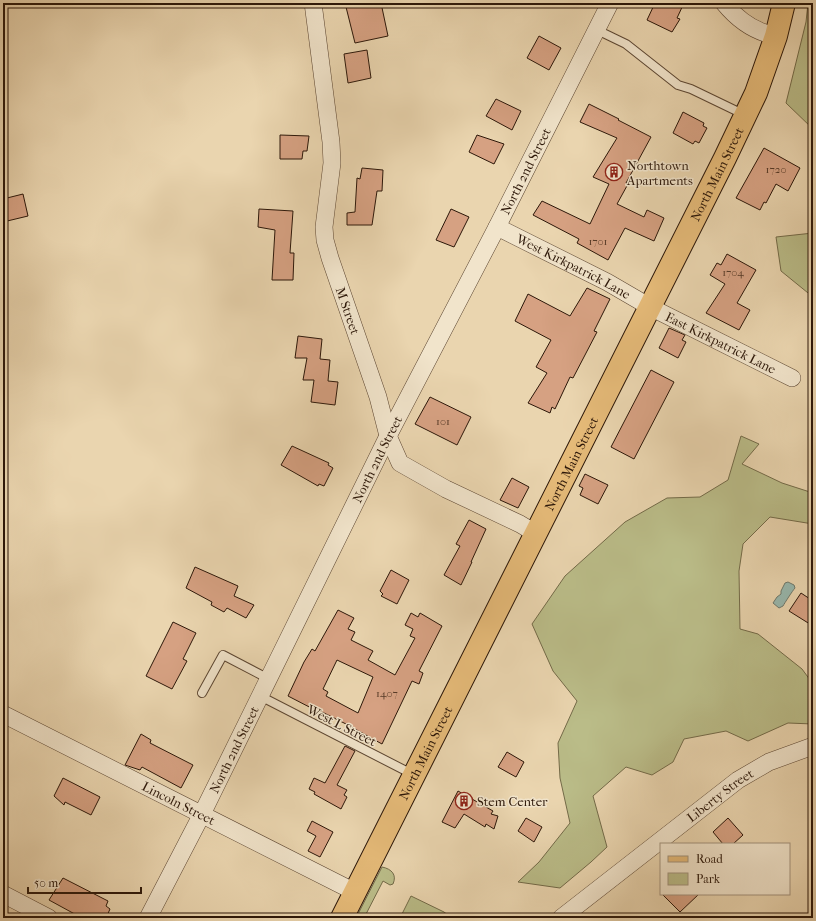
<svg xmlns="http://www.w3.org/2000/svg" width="816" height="921" font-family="'IM FELL French Canon',serif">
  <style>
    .green { fill: #babc88; stroke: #736a48 }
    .water { fill: #98b8ae; stroke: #6d786c }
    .building { fill: #d6a182; stroke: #2c1709; fill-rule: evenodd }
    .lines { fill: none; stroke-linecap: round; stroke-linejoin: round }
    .service-casing { stroke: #5c4632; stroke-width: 10 }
    .minor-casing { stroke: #5c4632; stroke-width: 18 }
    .primary-casing { stroke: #2c1709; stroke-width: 24 }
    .service { stroke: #f1e4cb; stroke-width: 8 }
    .minor { stroke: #f1e4cb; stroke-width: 17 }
    .primary { stroke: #e5ba78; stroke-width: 22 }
    .labels { text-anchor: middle; stroke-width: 3; stroke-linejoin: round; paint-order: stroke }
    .number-label { font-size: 11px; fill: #563a27 }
    .poi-label { font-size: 13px; fill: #2c1709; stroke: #f1e4cb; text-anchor: start }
    .street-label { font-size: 13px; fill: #2c1709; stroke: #f1e4cb }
  </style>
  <rect width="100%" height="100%" fill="#ead5af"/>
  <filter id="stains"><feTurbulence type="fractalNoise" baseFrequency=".005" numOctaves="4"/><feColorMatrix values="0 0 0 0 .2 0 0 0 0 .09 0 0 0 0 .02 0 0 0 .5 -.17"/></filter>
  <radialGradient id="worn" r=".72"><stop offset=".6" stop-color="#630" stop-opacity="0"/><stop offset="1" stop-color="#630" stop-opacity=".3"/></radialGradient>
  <g class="green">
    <path d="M808 3H813V129L786 103 806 22Z"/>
    <path d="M813 233V297L781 271 776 237Z"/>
    <path d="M741 436 759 444 742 464 782 483 813 493V524L770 517 743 544 739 571 740 629 758 634 802 669 813 684V724L788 723 748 741 726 731 684 739 673 762 652 775 626 767 593 796 607 847 591 862 560 888 518 882 539 862 570 823 560 778 558 743 577 701 553 671 532 624 565 576 625 522 667 498 700 497 728 480Z"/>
    <path d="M382 867C392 869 397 875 393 884L390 885 383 881 364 918H356Z"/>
    <path d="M411 896 444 912 452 918H409L406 917 405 918H400Z"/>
  </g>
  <path class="water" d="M788 582 794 585 795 588C793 590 784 604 783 606L779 608 773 603 777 597 781 594V591L785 583Z"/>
  <g class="building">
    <path d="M345 3H381L388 36 355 43Z"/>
    <path d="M655 3H684L677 18 680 19 672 32 647 20Z"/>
    <path d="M539 36 561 48 549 70 527 58Z"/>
    <path d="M367 50 371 78 348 83 344 54Z"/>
    <path d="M496 99 521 111 512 130 486 116Z"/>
    <path d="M589 104 619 119 618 120 651 137 626 183 628 184 617 204 644 217 647 210 664 218 654 241 625 228 608 260 577 243 579 239 533 215 542 201 590 224 609 184 593 177 617 138 580 122Z"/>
    <path d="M683 112 704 123 703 126 707 128 699 143 695 141 693 144 673 133Z"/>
    <path d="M280 135 309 136 307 151H303L302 159H280Z"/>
    <path d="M477 135 504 144 494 164 469 152Z"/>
    <path d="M764 148 800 168 788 191 776 184 766 203 764 202 760 210 736 198Z"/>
    <path d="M362 168 383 170 382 191H377L372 225H347V213L355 212 357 178 360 179Z"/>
    <path d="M23 194 28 216 3 222V199Z"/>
    <path d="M259 209 293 211 290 253H294L293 280H272L275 230 258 227Z"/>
    <path d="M451 209 469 217 454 247 436 240Z"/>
    <path d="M727 254 756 270 737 303 750 310 739 330 706 313 725 284 710 275 717 263 721 265Z"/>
    <path d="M587 288 610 299 594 331 597 332 573 378 570 377 555 409 552 407 550 413 528 403 547 373 536 367 551 340 515 321 528 294 570 316Z"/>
    <path d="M669 328 685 335 682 340 686 342 678 358 659 348Z"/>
    <path d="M298 336 322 339 320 359 330 360 328 381 338 382 335 405 311 402 314 380H303L307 358H295Z"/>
    <path d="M651 370 674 382 634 459 611 447Z"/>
    <path d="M430 397 471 417 457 445 415 424Z"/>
    <path d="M292 446 329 463 328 465 333 468 324 486 319 484 318 486 281 465Z"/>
    <path d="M585 474 608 485 598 504 580 495 583 488 579 486Z"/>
    <path d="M512 478 529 487 518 508 500 500Z"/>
    <path d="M469 520 486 529 471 562H472L461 585 444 575 460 546 456 544Z"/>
    <path d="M195 567 238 586 234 596 254 605 246 618 227 608 224 612 211 605 212 602 186 588Z"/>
    <path d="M391 570 409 580 397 604 381 596 383 594 380 591Z"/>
    <path d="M801 593 813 601V626L789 611Z"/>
    <path d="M338 610 354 618 348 629 355 632 351 640 373 651 368 660 395 675 415 638 410 636 413 629 405 625 411 613 418 617 420 613 442 626 419 671 423 673 419 684 412 681 382 744 346 724 320 711 319 712 288 696 304 662 312 649 315 651ZM337 660 373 677 358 713 326 696 328 692 323 689Z"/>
    <path d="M173 622 196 633 183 659 187 661 172 689 146 676Z"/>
    <path d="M141 734 151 740 150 743 193 765 181 788 142 767 140 770 125 765Z"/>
    <path d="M345 746 355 751 337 785 347 790 344 795 347 797 341 809 314 794 315 792 309 789 314 778 325 783Z"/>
    <path d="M507 752 524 762 516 777 498 767Z"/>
    <path d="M63 778 100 797 91 815 65 802 64 805 54 796Z"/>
    <path d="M458 791 493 811 491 814 498 816 494 829 486 824 485 827 464 814 455 828 442 822Z"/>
    <path d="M526 818 542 827 534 842 518 831Z"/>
    <path d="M728 818 743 835 733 844H723L713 832Z"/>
    <path d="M312 821 333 832 320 857 308 851 316 836 307 831Z"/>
    <path d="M63 878 108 901 106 906 110 909 106 918H82L49 900Z"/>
    <path d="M662 894H699L680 912Z"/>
  </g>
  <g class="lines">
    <defs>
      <g id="service">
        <path d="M597 30 626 44 678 85 691 89 745 115"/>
        <path d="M202 693 223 655 269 679"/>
        <path d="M260 696 414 775"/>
      </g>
      <g id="minor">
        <path id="s1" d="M313 3 331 142 332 163 324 227 325 240 330 258 378 397 388 436 400 463 446 489 520 524 535 533"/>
        <path d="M724 3C737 19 755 32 776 36"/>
        <path id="s2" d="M497 227 607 282 650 307 792 378"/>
        <path id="s3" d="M3 714 355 892"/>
        <path d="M3 894 49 918"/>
        <path id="s4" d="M148 918 202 814 388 436 497 227 610 3"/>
        <path id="s5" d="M561 918 738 780 769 762 813 746"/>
      </g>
      <g id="primary">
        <path id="s6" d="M342 918 725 158 756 93 776 36 784 3"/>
      </g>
    </defs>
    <use href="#service" class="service-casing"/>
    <use href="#minor" class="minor-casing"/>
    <use href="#primary" class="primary-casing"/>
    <use href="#service" class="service"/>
    <use href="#minor" class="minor"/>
    <use href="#primary" class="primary"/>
  </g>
  <defs>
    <symbol id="building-ring" viewBox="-11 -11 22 22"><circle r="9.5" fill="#f1e4cb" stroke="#8f2418" stroke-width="1.5"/><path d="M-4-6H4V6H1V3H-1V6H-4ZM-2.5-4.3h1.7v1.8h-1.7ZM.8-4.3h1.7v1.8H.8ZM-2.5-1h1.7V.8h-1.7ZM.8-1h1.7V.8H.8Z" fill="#8f2418"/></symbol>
  </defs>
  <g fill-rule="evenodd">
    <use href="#building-ring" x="604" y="162" width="20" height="20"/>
    <use href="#building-ring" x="454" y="791" width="20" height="20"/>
  </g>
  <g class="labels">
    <g class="number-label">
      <text x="776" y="173">1720</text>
      <text x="598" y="245">1701</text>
      <text x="733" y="276">1704</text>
      <text x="443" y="425">101</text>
      <text x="387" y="697">1407</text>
    </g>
    <g class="poi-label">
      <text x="627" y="170">Northtown<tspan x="627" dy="15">Apartments</tspan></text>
      <text x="477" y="806">Stem Center</text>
    </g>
    <g class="street-label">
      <text dy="5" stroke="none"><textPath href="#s4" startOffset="837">North 2nd Street</textPath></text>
      <text dy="5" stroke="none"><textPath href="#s6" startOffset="833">North Main Street</textPath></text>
      <text dy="5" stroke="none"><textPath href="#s2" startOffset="86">West Kirkpatrick Lane</textPath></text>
      <text dy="5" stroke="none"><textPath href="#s1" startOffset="313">M Street</textPath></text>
      <text dy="5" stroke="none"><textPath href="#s2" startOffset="252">East Kirkpatrick Lane</textPath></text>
      <text dy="5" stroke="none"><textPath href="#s4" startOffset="513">North 2nd Street</textPath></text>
      <text dy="5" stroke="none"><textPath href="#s6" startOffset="509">North Main Street</textPath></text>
      <text transform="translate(342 725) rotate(27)" y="5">West L Street</text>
      <text dy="5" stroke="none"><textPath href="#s4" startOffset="189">North 2nd Street</textPath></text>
      <text dy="5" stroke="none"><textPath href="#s6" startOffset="185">North Main Street</textPath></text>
      <text dy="5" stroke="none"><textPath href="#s5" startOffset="201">Liberty Street</textPath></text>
      <text dy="5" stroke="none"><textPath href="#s3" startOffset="197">Lincoln Street</textPath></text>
    </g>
  </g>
  <rect width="816" height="921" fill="none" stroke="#ead5af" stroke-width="16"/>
  <rect x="4" y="4" width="808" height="913" fill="none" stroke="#2c1709" stroke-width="2"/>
  <rect x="8" y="8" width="800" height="905" fill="none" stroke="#2c1709"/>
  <rect x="660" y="843" width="130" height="52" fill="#f1e4cb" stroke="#a2927d"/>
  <rect x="668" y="856" width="20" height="6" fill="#e5ba78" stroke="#a2927d"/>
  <text x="696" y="863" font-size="12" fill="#2c1709">Road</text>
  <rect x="668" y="873" width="20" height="12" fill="#babc88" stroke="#a2927d"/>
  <text x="696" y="883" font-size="12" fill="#2c1709">Park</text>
  <path d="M28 887v6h113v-6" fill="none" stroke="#2c1709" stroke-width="2"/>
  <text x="34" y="887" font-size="12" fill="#2c1709" stroke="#f1e4cb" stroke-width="3" paint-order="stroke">50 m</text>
  <rect width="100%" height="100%" filter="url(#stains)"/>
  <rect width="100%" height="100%" fill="url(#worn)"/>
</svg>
